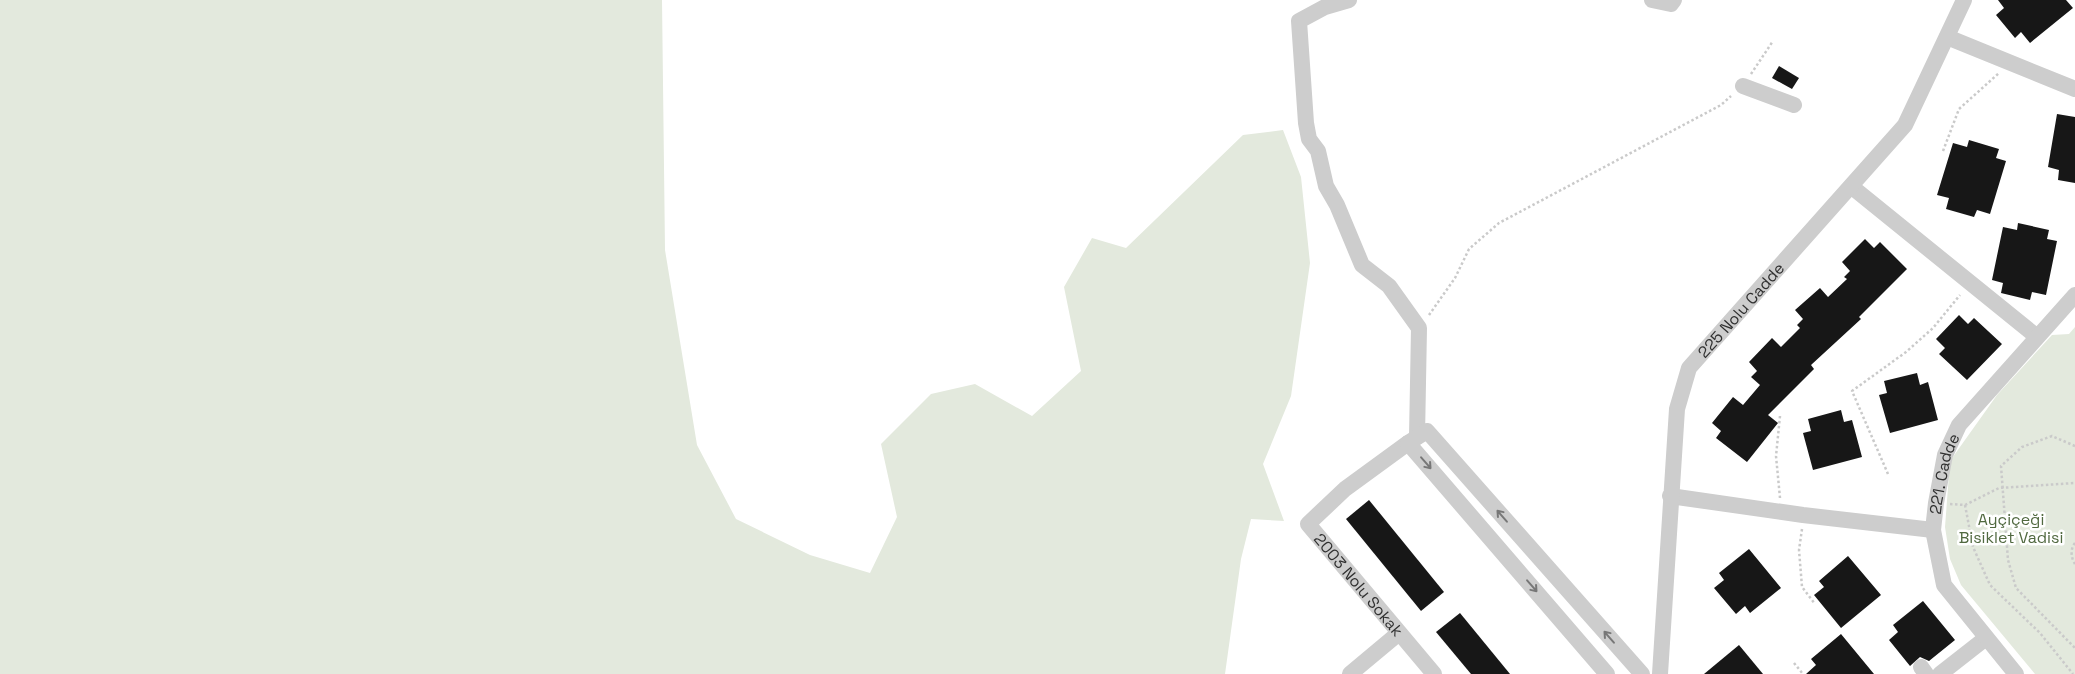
<svg xmlns="http://www.w3.org/2000/svg" width="2075" height="674" font-family="'Space Grotesk',sans-serif">
  <style>
    .green { fill: #e3e9dd }
    .building { fill: #171717 }
    .lines { fill: none; stroke-linecap: round; stroke-linejoin: round }
    .path { stroke: #cacaca; stroke-width: 2.5; stroke-dasharray: 2.5 2.5; stroke-linecap: butt }
    .street { stroke: #cdcdcd; stroke-width: 16 }
    .oneway { stroke: #777 }
    .labels { text-anchor: middle; stroke-width: 5; stroke-linejoin: round; paint-order: stroke }
    .street-label { font-size: 16px; fill: #303030; stroke: #fff }
    .park-label { font-size: 16px; fill: #516940; stroke: #fff }
  </style>
  <rect width="100%" height="100%" fill="#fff"/>
  <g class="green">
    <path d="M0 0H662L665 250 697 445 736 519 810 555 870 573 897 517 881 444 931 394 975 384 1032 416 1081 371 1064 287 1092 238 1126 248 1243 135 1283 130 1301 177 1310 263 1291 396 1263 464 1284 521 1251 519 1241 559 1225 674H0Z"/>
    <path d="M2075 327V674H2035L1961 585 1950 559 1945 527 1950 461 1997 395 2052 335 2069 334Z"/>
  </g>
  <g class="building">
    <path d="M1998 0H2066L2073 8 2030 43 2021 32 2015 38 1996 15 2004 8Z"/>
    <path d="M1779 66 1799 78 1792 89 1772 78Z"/>
    <path d="M2057 114 2075 117V183L2058 180 2059 170 2048 167Z"/>
    <path d="M1969 140 1999 149 1996 158 2006 161 1990 214 1977 210 1974 217 1946 209 1949 198 1937 195 1953 143 1967 147Z"/>
    <path d="M2018 223 2049 230 2047 239 2057 241 2046 295 2032 292 2030 300 2001 293 2003 283 1992 280 2003 227 2017 230Z"/>
    <path d="M1865 239 1874 248 1880 242 1907 269 1859 317 1861 319 1811 365 1814 369 1768 415 1778 423 1747 462 1716 438 1721 431 1712 423 1733 397 1743 405 1760 385 1751 377 1757 371 1749 362 1772 338 1781 347 1800 328 1797 325 1803 319 1795 310 1820 288 1828 297 1847 279 1844 277 1850 271 1842 262Z"/>
    <path d="M1959 315 1968 324 1974 318 2002 344 1967 380 1939 354 1945 348 1936 339Z"/>
    <path d="M1917 373 1920 385 1928 382 1938 420 1890 433 1879 395 1887 393 1884 381Z"/>
    <path d="M1841 410 1844 422 1852 420 1862 457 1813 470 1803 433 1811 431 1808 419Z"/>
    <path d="M1369 500 1444 592 1421 611 1346 519Z"/>
    <path d="M1749 549 1781 588 1750 613 1745 606 1736 614 1714 588 1724 580 1719 573Z"/>
    <path d="M1848 556 1881 595 1841 628 1814 595 1824 587 1819 581Z"/>
    <path d="M1923 601 1955 640 1929 661 1920 657 1910 666 1889 640 1898 632 1893 625Z"/>
    <path d="M1460 613 1510 674H1471L1436 632Z"/>
    <path d="M1841 634 1874 674H1806L1816 665 1811 659Z"/>
    <path d="M1739 645 1763 674H1704Z"/>
  </g>
  <g class="lines">
    <g class="path">
      <path d="M1751 74 1773 41"/>
      <path d="M1943 151 1959 109 1999 73"/>
      <path d="M1429 315 1455 278 1469 249 1499 223 1721 105 1731 96"/>
      <path d="M1780 416 1776 456 1780 498"/>
      <path d="M2075 446 2052 436 2022 447 2001 466 2008 560 2016 588 2075 648"/>
      <path d="M1888 474 1852 391 1906 352 1933 328 1960 295"/>
      <path d="M1950 504 1965 505 1999 488 2075 483"/>
      <path d="M1965 505 1973 547 1990 585 2040 633 2073 674"/>
      <path d="M1802 529 1799 550 1802 587 1815 604"/>
      <path d="M2075 543C2070 549 2071 558 2075 564"/>
      <path d="M1794 663 1803 674"/>
    </g>
    <g class="street">
      <path d="M1349 0 1325 7 1299 21 1306 123 1309 139 1318 151 1326 186 1337 205 1362 265 1389 286 1419 328 1417 437"/>
      <path d="M1652 0 1671 4 1674 0"/>
      <path d="M1947 37 2075 89"/>
      <path d="M1743 86 1794 105"/>
      <path d="M1852 187 2036 336"/>
      <path id="s1" d="M1408 443 1345 489 1308 524 1434 674"/>
      <path d="M1670 496 1803 515 1933 530"/>
      <path d="M1921 667 1926 674"/>
      <path d="M1350 674 1399 633"/>
      <path d="M1607 674 1408 443 1427 431 1642 674"/>
      <path id="s2" d="M1660 674 1677 409 1689 368 1905 125 1964 0"/>
      <path d="M1940 674 1986 638"/>
      <path id="s3" d="M2016 674 1944 585 1933 530 1936 503 1945 455 1959 425 2075 295"/>
    </g>
  </g>
  <defs><path id="oneway-shaft" d="M-6 0H5M1.5-3L5.5 0L1.5 3" fill="none" stroke-width="1.6" stroke-linecap="round" stroke-linejoin="round" transform="scale(1.25)"/></defs>
  <g class="oneway">
    <use href="#oneway-shaft" transform="translate(1426 463) rotate(49)"/>
    <use href="#oneway-shaft" transform="translate(1502 516) rotate(-131)"/>
    <use href="#oneway-shaft" transform="translate(1532 586) rotate(49)"/>
    <use href="#oneway-shaft" transform="translate(1609 637) rotate(-131)"/>
  </g>
  <g class="labels">
    <g class="street-label">
      <text dy="6" stroke="none"><textPath href="#s2" startOffset="386">225 Nolu Cadde</textPath></text>
      <text dy="6" stroke="none"><textPath href="#s3" startOffset="228">221. Cadde</textPath></text>
      <text dy="6" stroke="none"><textPath href="#s1" startOffset="208">2003 Nolu Sokak</textPath></text>
    </g>
    <g class="park-label">
      <text x="2011" y="525">Ayçiçeği<tspan x="2011" dy="18">Bisiklet Vadisi</tspan></text>
    </g>
  </g>
</svg>
